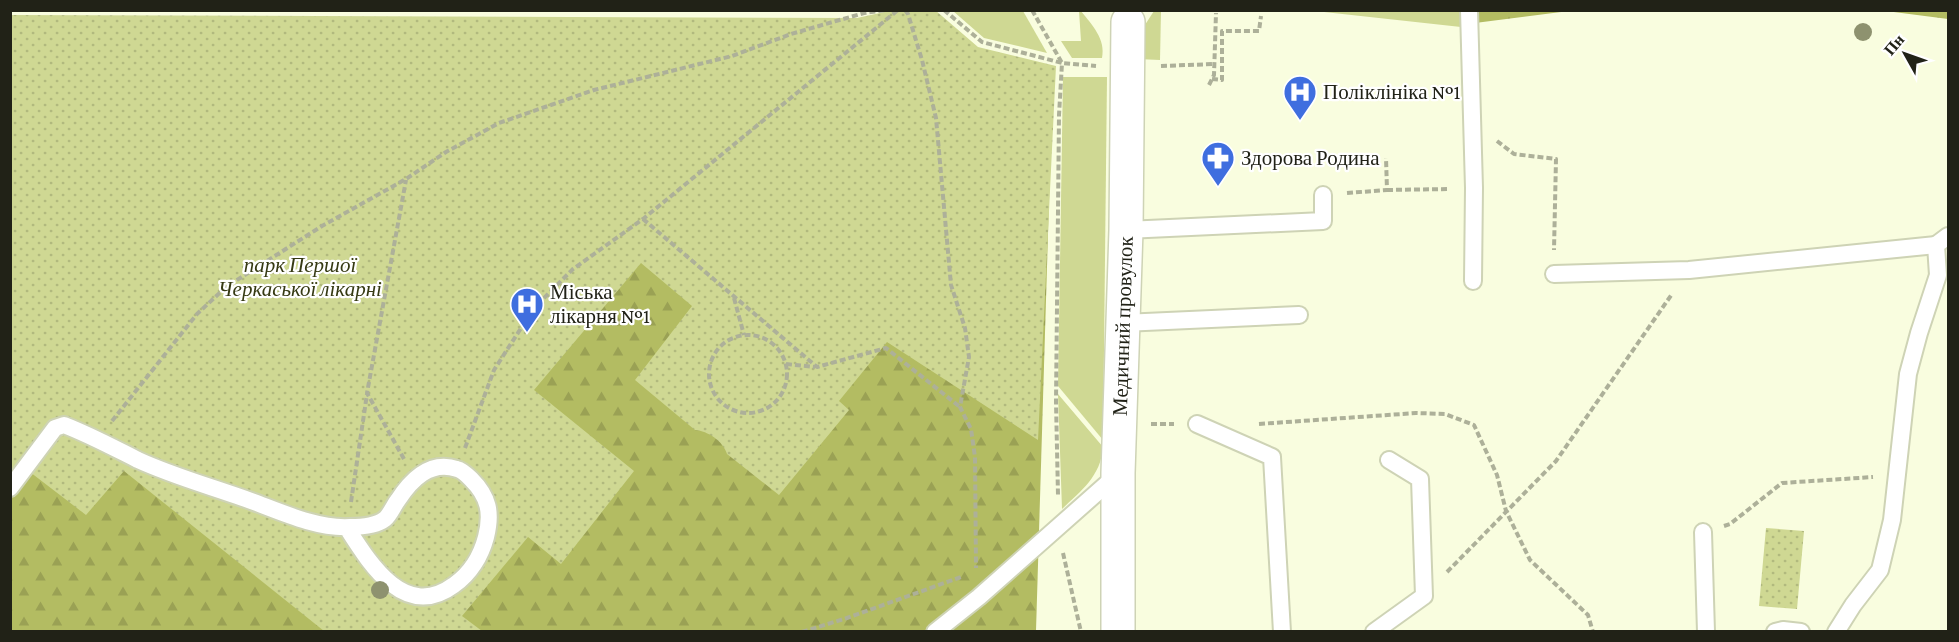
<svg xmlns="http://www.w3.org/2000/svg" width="1959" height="642" font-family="'Crimson Pro',serif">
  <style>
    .green { fill: #cfd893 }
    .forest { fill: url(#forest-firs) }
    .park { fill: url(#park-dots) }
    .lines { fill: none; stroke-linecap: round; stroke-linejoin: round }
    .lane-casing { stroke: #ced3b5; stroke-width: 20 }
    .street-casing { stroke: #ced3b5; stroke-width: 36 }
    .path { stroke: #adb099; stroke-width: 4; stroke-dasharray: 6 3; stroke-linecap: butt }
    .lane { stroke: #fff; stroke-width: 16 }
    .street { stroke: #fff; stroke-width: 33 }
    .tree { fill: #8e926f }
    .labels { text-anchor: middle; stroke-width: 4.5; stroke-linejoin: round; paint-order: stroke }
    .poi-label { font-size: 21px; fill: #212217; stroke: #fff; text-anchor: start }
    .park-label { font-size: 21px; font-style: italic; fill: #363a13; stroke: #fff }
    .street-label { font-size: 21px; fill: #212217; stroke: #fff }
  </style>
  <defs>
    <pattern id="forest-firs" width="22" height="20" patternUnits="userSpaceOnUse" patternTransform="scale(1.5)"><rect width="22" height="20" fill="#b3bc62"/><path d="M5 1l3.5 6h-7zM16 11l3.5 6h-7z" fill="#9aa154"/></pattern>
    <pattern id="park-dots" width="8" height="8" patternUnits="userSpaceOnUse" patternTransform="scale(1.5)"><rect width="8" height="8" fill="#cfd893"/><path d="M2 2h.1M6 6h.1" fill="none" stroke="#b1b97e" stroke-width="1.8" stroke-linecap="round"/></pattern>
  </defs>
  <rect width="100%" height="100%" fill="#f9fddf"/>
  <g class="green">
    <path d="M953 11H1023L1047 53 984 38Z"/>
    <path d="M1079 11H1081C1092 25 1106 39 1102 58H1072L1061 41H1081Z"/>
    <path d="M1154 11H1161L1160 60 1137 59 1139 34Z"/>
    <path d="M1315 11H1461V27Z"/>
    <path d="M1063 77H1107L1103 440 1058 386Z"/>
    <path d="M1058 394 1103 447C1101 476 1081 491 1062 509Z"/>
  </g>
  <g class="forest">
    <path d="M1475 10 1569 11 1475 23Z"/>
    <path d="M1886 11H1948V19Z"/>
    <path d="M10 16 1053 68 1036 631H11Z"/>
  </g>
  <g class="park">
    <path d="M935 10 978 47 1056 66 1038 440 887 342 839 401 849 410 779 495 727 454C723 441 708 431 695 430L635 380 692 306 641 263 534 390 634 471 561 564 528 537 462 616 482 631H324L124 471 86 515 26 469 11 488V15L857 18 889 11Z"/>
    <path d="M1766 528 1804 531 1797 609 1759 606Z"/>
  </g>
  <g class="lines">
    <defs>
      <g id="lane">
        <path d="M1469 10 1474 188 1473 281"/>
        <path d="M1126 230 1323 221V195"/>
        <path d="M1554 274 1689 270 1936 245"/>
        <path d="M1123 323 1299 315"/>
        <path d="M1197 424 1272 457 1282 632"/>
        <path d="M10 488 55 428 64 425C90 435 114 448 138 460 175 477 216 488 254 502 283 513 319 529 350 527 361 527 376 526 385 519 390 515 394 505 398 500 411 480 430 460 457 469 462 470 467 475 471 479 489 497 492 513 486 537 481 556 470 574 454 585 405 621 370 564 347 528"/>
        <path d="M1703 532 1706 632"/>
        <path d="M935 632 979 597 1118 474"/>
        <path d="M1374 632 1424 596 1420 479 1389 460"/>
        <path d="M1775 632 1783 630 1801 632"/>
        <path d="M1836 632 1853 605 1880 570 1892 520 1908 374 1919 333 1938 275 1936 245 1948 236"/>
      </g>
      <g id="street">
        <path id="s1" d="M1118 632V473L1126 230 1128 22"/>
      </g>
    </defs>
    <use href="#lane" class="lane-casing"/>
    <use href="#street" class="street-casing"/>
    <g class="path">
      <path d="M905 10 908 14 922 60 936 118 951 285 965 328 969 357 960 407 971 429 975 457 976 568"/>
      <path d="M944 10 982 42 1062 63 1059 115 1056 402 1058 495"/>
      <path d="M1032 10 1062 63 1096 66"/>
      <path d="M1161 66 1214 64"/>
      <path d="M1212 79 1222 80V31H1259L1261 16"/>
      <path d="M1209 85 1214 75 1216 13"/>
      <path d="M1497 141 1514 154 1556 159 1554 250"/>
      <path d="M1387 190 1449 189"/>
      <path d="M1347 193 1387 190 1386 158"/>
      <path d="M643 219 817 367 886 348 960 407"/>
      <path d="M734 298 744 335"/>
      <circle cx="748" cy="374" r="39"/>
      <path d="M786 364 815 367"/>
      <path d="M112 421 197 314 226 287 322 226 406 179 446 152 499 123 594 90 732 56 791 34 864 13 886 10"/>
      <path d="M1151 424H1174"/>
      <path d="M1259 424 1416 413 1445 414 1474 425 1497 475 1506 511 1530 560 1588 615 1593 632"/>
      <path d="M465 448 494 370 534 308 573 269 643 219 898 10"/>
      <path d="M404 459 367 393 406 180"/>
      <path d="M351 502 367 394"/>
      <path d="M1724 526 1730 524 1782 483 1873 477"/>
      <path d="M1063 553 1081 632"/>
      <path d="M1447 572 1556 461 1672 294"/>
      <path d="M748 632H758"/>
      <path d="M802 632 847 618 961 577"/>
    </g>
    <use href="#lane" class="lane"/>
    <use href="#street" class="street"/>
  </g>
  <g class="tree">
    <circle cx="1863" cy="32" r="9"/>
    <circle cx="380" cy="590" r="9"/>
  </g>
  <defs>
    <symbol id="hospital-pin" viewBox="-11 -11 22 30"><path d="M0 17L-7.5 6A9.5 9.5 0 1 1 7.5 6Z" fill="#3f6edf" stroke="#fff"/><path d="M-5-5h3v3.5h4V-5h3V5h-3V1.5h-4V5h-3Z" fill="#fff"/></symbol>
    <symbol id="pharmacy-pin" viewBox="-11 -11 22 30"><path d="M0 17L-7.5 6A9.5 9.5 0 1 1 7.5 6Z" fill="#3f6edf" stroke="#fff"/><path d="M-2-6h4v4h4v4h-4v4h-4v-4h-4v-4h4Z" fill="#fff"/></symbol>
  </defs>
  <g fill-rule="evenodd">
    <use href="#hospital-pin" x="1281" y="73" width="38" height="52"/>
    <use href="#pharmacy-pin" x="1199" y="139" width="38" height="52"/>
    <use href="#hospital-pin" x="508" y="285" width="38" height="52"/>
  </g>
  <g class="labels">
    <g class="poi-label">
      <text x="1323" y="99">Поліклініка №1</text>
      <text x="1241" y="165">Здорова Родина</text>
      <text x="550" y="299">Міська<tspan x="550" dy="24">лікарня №1</tspan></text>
    </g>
    <g class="park-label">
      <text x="300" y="272">парк Першої<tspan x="300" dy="24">Черкаської лікарні</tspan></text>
    </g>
    <g class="street-label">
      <text dy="7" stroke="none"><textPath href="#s1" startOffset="306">Медичний провулок</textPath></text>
    </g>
  </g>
  <rect width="1959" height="642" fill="none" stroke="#212217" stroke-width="24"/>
  <g transform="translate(1905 54) rotate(310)" stroke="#ffffff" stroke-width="4.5" paint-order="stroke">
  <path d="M0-4.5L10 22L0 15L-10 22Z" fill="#212217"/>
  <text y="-9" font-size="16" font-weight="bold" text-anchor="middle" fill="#212217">Пн</text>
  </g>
</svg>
